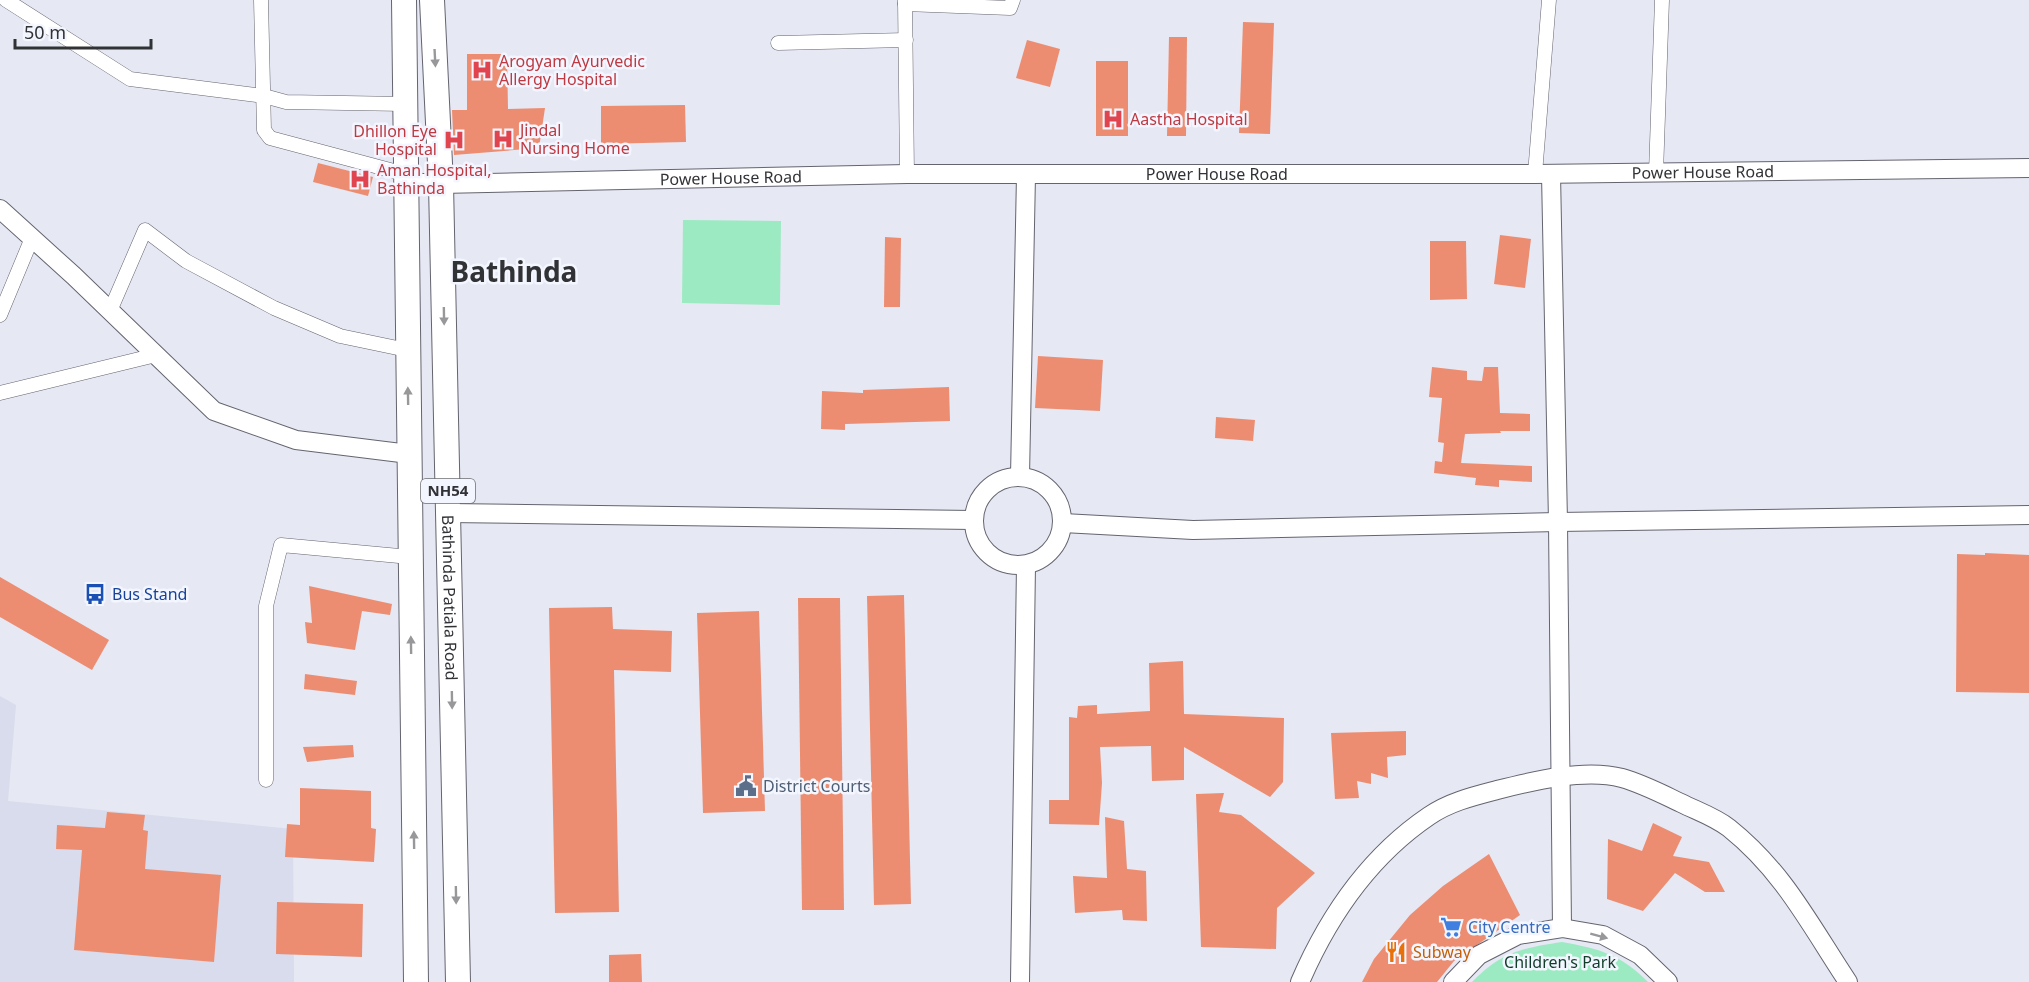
<svg xmlns="http://www.w3.org/2000/svg" width="2029" height="982" font-family="'Noto Sans',sans-serif">
  <style>
    .built { fill: #d8dced }
    .green { fill: #9ceac2 }
    .building { fill: #ec8d71 }
    .lines { fill: none; stroke-linecap: round; stroke-linejoin: round }
    .minor-casing { stroke: #63646e; stroke-width: 15 }
    .tertiary-casing { stroke: #63646e; stroke-width: 20 }
    .trunk-casing { stroke: #63646e; stroke-width: 26 }
    .minor { stroke: #fff; stroke-width: 14 }
    .tertiary { stroke: #fff; stroke-width: 18 }
    .trunk { stroke: #fff; stroke-width: 24 }
    .oneway { fill: #98989a }
    .labels { text-anchor: middle; stroke-width: 5; stroke-linejoin: round; paint-order: stroke }
    .shield { fill: #f4f6ff; stroke: #6c6d72; stroke-width: 1.5 }
    .shield-label { font-size: 15px; font-weight: bold; fill: #313236 }
    .health-label { font-size: 16px; fill: #be3a42; stroke: #f4f6ff; text-anchor: start }
    .street-label { font-size: 16px; fill: #313236; stroke: #f4f6ff }
    .transit-label { font-size: 16px; fill: #164399; stroke: #f4f6ff; text-anchor: start }
    .service-label { font-size: 16px; fill: #4e5e75; stroke: #f4f6ff; text-anchor: start }
    .shop-label { font-size: 16px; fill: #366cbe; stroke: #f4f6ff; text-anchor: start }
    .food-label { font-size: 16px; fill: #c56008; stroke: #f4f6ff; text-anchor: start }
    .park-label { font-size: 16px; fill: #0f3d29; stroke: #f4f6ff }
    .town-label { font-size: 28px; font-weight: bold; fill: #313236; stroke: #f4f6ff }
  </style>
  <rect width="100%" height="100%" fill="#e6e8f4"/>
  <path class="built" d="M0 696 16 705 8 801 293 829 294 982H0Z"/>
  <g class="green">
    <path d="M683 220 781 221 780 305 682 303Z"/>
    <path d="M1562 942C1600 949 1620 954 1648 982H1472C1501 952 1522 948 1562 942Z"/>
  </g>
  <g class="building">
    <path d="M1243 22 1274 23 1270 134 1239 133Z"/>
    <path d="M1169 37H1187L1186 136H1167Z"/>
    <path d="M1027 40 1060 49 1050 87 1016 78Z"/>
    <path d="M467 54H507L508 109 545 108 539 148 454 155 452 110H467Z"/>
    <rect x="1096" y="61" width="32" height="75"/>
    <path d="M685 105 686 142 601 144V106Z"/>
    <path d="M318 163 373 177 368 196 313 182Z"/>
    <path d="M1500 235 1531 239 1525 288 1494 284Z"/>
    <path d="M885 237 901 238 900 307H884Z"/>
    <path d="M1430 241H1466L1467 299 1430 300Z"/>
    <path d="M1038 356 1103 360 1100 411 1035 408Z"/>
    <path d="M1432 367 1467 371V380L1482 381 1484 367H1498L1500 413 1530 414V431H1500L1501 433 1465 434 1461 463 1532 466V482L1499 480V487L1475 485 1476 478 1434 473 1435 461 1442 462 1444 443 1438 442 1442 398 1429 397Z"/>
    <path d="M949 387 950 421 845 424V430L821 429 822 391 863 393V390Z"/>
    <path d="M1216 417 1255 420 1253 441 1215 438Z"/>
    <path d="M1985 553 2029 555V693L1956 692 1957 554 1985 555Z"/>
    <path d="M0 577 109 640 92 670 0 617Z"/>
    <path d="M309 586 392 604 390 615 362 611 355 650 307 643 305 622 312 623Z"/>
    <path d="M904 595 911 904 874 905 867 596Z"/>
    <path d="M798 598H840L844 910H802Z"/>
    <path d="M612 607 613 629 672 631 671 672 614 670 619 912 555 913 549 608Z"/>
    <path d="M759 611 765 811 703 813 697 613Z"/>
    <path d="M1183 661 1184 714 1284 718 1283 782 1270 797 1184 747V780L1152 781 1151 746 1100 747 1102 783 1099 825 1049 824V800H1069V717L1077 718 1078 706 1097 705V714L1150 711 1149 663Z"/>
    <path d="M305 674 357 681 355 695 304 689Z"/>
    <path d="M1406 731V755L1387 757 1388 778 1371 773V784L1357 781 1359 798 1335 799 1331 733Z"/>
    <path d="M353 745 354 757 307 762 303 747Z"/>
    <path d="M300 788 371 791V828L376 829 374 862 285 857 287 824 300 825Z"/>
    <path d="M1224 793 1219 812 1241 815 1315 873 1277 908 1276 949 1201 947 1196 794Z"/>
    <path d="M107 812 145 815 143 830 148 831 145 869 221 875 214 962 74 950 82 850 56 849 57 825 105 828Z"/>
    <path d="M1105 817 1124 821 1127 869 1146 871 1147 921 1123 920 1122 910 1075 913 1073 876 1107 878Z"/>
    <path d="M1653 823 1682 837 1673 856 1709 862 1725 892H1705L1675 873 1643 911 1607 899 1608 839 1642 851Z"/>
    <path d="M1489 854 1520 915 1454 961 1437 982H1362L1374 959 1410 915 1443 886Z"/>
    <path d="M277 902 363 904 362 957 276 954Z"/>
    <path d="M641 954 642 982H609V955Z"/>
  </g>
  <g class="lines">
    <defs>
      <g id="minor">
        <path d="M6 0 130 79 264 96 286 102 404 104"/>
        <path d="M261 0 264 130 270 138 405 174"/>
        <path d="M905 0 907 174"/>
        <path d="M905 4 1010 8 1013 0"/>
        <path d="M778 43 906 40"/>
        <path d="M1656 173 1662 0"/>
        <path d="M1535 174 1549 0"/>
        <path d="M110 311 145 230 186 261 274 308 340 336 407 350"/>
        <path d="M0 315 32 238"/>
        <path d="M0 393 156 355"/>
        <path d="M266 780V606L281 545 410 557"/>
      </g>
      <g id="tertiary">
        <path d="M1551 174 1558 522 1562 928"/>
        <path id="s1" d="M405 182 441 184 907 174H1535L2029 168"/>
        <path d="M0 209 74 276 214 411 296 440 409 454"/>
        <path d="M1020 476 1026 175"/>
        <circle cx="1018" cy="521" r="44"/>
        <path d="M448 513 973 520"/>
        <path d="M1063 523 1193 530 1558 522 2029 515"/>
        <path d="M1020 982 1026 565"/>
        <path d="M1300 982C1328 917 1370 856 1429 816 1449 802 1474 796 1497 790 1533 781 1585 768 1622 778 1643 784 1662 794 1681 803 1697 811 1715 817 1729 828 1784 872 1810 925 1848 982"/>
        <path d="M1453 982 1479 955 1518 935 1562 928 1603 935 1640 955 1668 982"/>
      </g>
      <g id="trunk">
        <path d="M404 0 416 982"/>
        <path id="s2" d="M432 0 441 184 458 982"/>
      </g>
    </defs>
    <use href="#minor" class="minor-casing"/>
    <use href="#tertiary" class="tertiary-casing"/>
    <use href="#trunk" class="trunk-casing"/>
    <use href="#minor" class="minor"/>
    <use href="#tertiary" class="tertiary"/>
    <use href="#trunk" class="trunk"/>
  </g>
  <defs><path id="oneway-solid" d="M-6-.8H1V-3.2L6.5 0L1 3.2V.8H-6Z" transform="scale(1.5)"/></defs>
  <g class="oneway">
    <use href="#oneway-solid" transform="translate(435 58) rotate(87)"/>
    <use href="#oneway-solid" transform="translate(444 316) rotate(89)"/>
    <use href="#oneway-solid" transform="translate(408 396) rotate(-91)"/>
    <use href="#oneway-solid" transform="translate(411 645) rotate(-91)"/>
    <use href="#oneway-solid" transform="translate(452 700) rotate(89)"/>
    <use href="#oneway-solid" transform="translate(414 840) rotate(-91)"/>
    <use href="#oneway-solid" transform="translate(456 895) rotate(89)"/>
    <use href="#oneway-solid" transform="translate(1599 936) rotate(15)"/>
  </g>
  <defs>
    <symbol id="hospital-bare" viewBox="-9 -9 18 18"><path d="M-5-5h3v3.5h4V-5h3V5h-3V1.5h-4V5h-3Z" fill="#e0444e" stroke="#f4f6ff" stroke-width="2.5" paint-order="stroke"/></symbol>
    <symbol id="bus-bare" viewBox="-9 -9 18 18"><path d="M-5-6H5V4H4V6H2V4H-2V6H-4V4H-5ZM-3.5-4V0h7V-4ZM-3.5 1.2v1.5H-2V1.2ZM2 1.2v1.5H3.5V1.2Z" fill="#1a4fb4" stroke="#f4f6ff" stroke-width="2.5" paint-order="stroke"/></symbol>
    <symbol id="civic-bare" viewBox="-9 -9 18 18"><path d="M-.6-6.5H3V-4.5H.6V-3L4-1V1h2V6H-6V1h2V-1L-.6-3ZM-1.2 2.5V6h2.4V2.5Z" fill="#5c6f8a" stroke="#f4f6ff" stroke-width="2.5" paint-order="stroke"/></symbol>
    <symbol id="supermarket-bare" viewBox="-9 -9 18 18"><path d="M-6-5.5h2.5l.6 2H6L4.5 2H-2.5L-4.4-4H-6ZM-1.5 3.2a1.3 1.3 0 1 0 .1 0ZM3 3.2a1.3 1.3 0 1 0 .1 0Z" fill="#3f7fe0" stroke="#f4f6ff" stroke-width="2.5" paint-order="stroke"/></symbol>
    <symbol id="restaurant-bare" viewBox="-9 -9 18 18"><path d="M-5-6h1v4h1v-4h1v4h1v-4h1v5L-1.5 .5V6h-2V.5L-5-1ZM5-6V6H3V1.5H1.5Q1.5-4 5-6Z" fill="#e8710a" stroke="#f4f6ff" stroke-width="2.5" paint-order="stroke"/></symbol>
  </defs>
  <g fill-rule="evenodd">
    <use href="#hospital-bare" x="467" y="55" width="30" height="30"/>
    <use href="#hospital-bare" x="1098" y="104" width="30" height="30"/>
    <use href="#hospital-bare" x="488" y="124" width="30" height="30"/>
    <use href="#hospital-bare" x="439" y="125" width="30" height="30"/>
    <use href="#hospital-bare" x="345" y="164" width="30" height="30"/>
    <use href="#bus-bare" x="80" y="579" width="30" height="30"/>
    <use href="#civic-bare" x="731" y="771" width="30" height="30"/>
    <use href="#supermarket-bare" x="1436" y="912" width="30" height="30"/>
    <use href="#restaurant-bare" x="1381" y="937" width="30" height="30"/>
  </g>
  <g class="labels">
    <rect class="shield" x="421" y="479" width="54" height="24" rx="4.5"/>
    <g class="shield-label">
      <text x="448" y="496">NH54</text>
    </g>
    <g class="health-label">
      <text x="499" y="67">Arogyam Ayurvedic<tspan x="499" dy="18">Allergy Hospital</tspan></text>
      <text x="1130" y="125">Aastha Hospital</text>
      <text x="520" y="136">Jindal<tspan x="520" dy="18">Nursing Home</tspan></text>
      <text x="437" y="137" text-anchor="end">Dhillon Eye<tspan x="437" dy="18">Hospital</tspan></text>
      <text x="377" y="176">Aman Hospital,<tspan x="377" dy="18">Bathinda</tspan></text>
    </g>
    <g class="street-label">
      <text dy="6" stroke="none"><textPath href="#s1" startOffset="1298">Power House Road</textPath></text>
      <text dy="6" stroke="none"><textPath href="#s1" startOffset="812">Power House Road</textPath></text>
      <text dy="6" stroke="none"><textPath href="#s1" startOffset="326">Power House Road</textPath></text>
      <text dy="6" stroke="none"><textPath href="#s2" startOffset="598">Bathinda Patiala Road</textPath></text>
    </g>
    <g class="transit-label">
      <text x="112" y="600">Bus Stand</text>
    </g>
    <g class="service-label">
      <text x="763" y="792">District Courts</text>
    </g>
    <g class="shop-label">
      <text x="1468" y="933">City Centre</text>
    </g>
    <g class="food-label">
      <text x="1413" y="958">Subway</text>
    </g>
    <g class="park-label">
      <text x="1560" y="968">Children's Park</text>
    </g>
    <g class="town-label">
      <text x="514" y="282">Bathinda</text>
    </g>
  </g>
  <path d="M15 39v9h136v-9" fill="none" stroke="#313236" stroke-width="3"/>
  <text x="24" y="39" font-size="18" fill="#313236" stroke="#f4f6ff" stroke-width="4.5" paint-order="stroke">50 m</text>
</svg>
